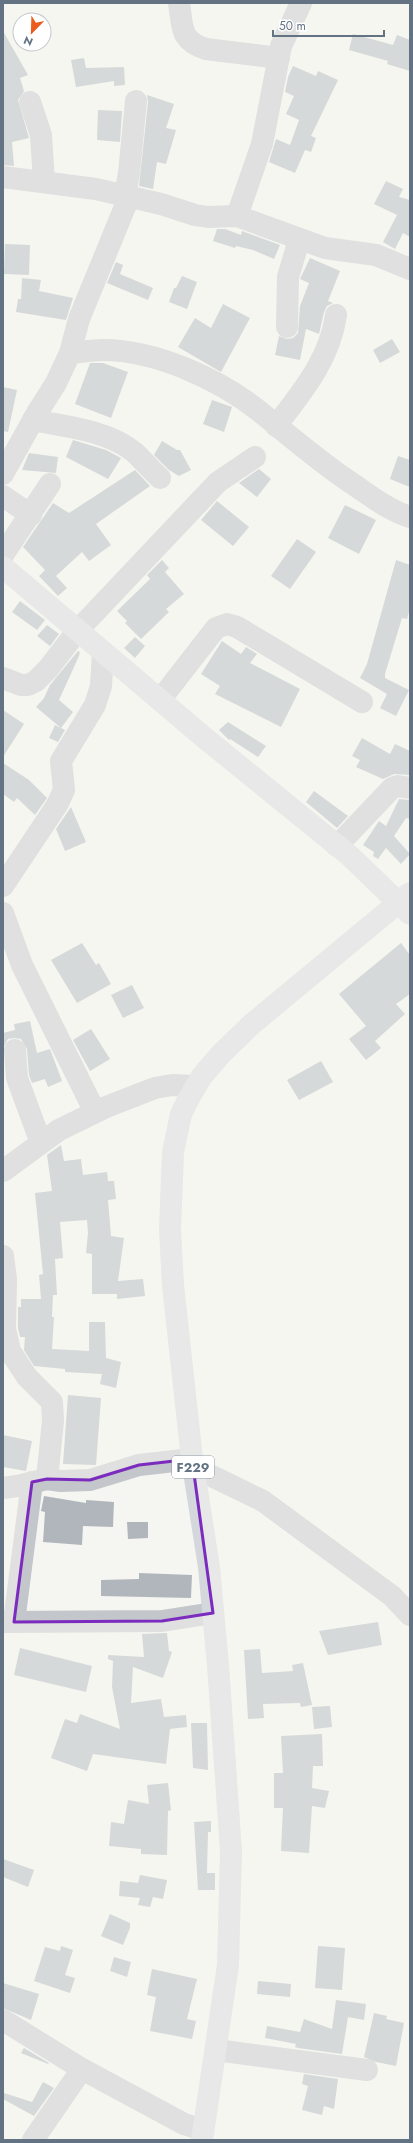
<svg xmlns="http://www.w3.org/2000/svg" width="413" height="2143" font-family="Jost,sans-serif">
  <style>
    .building { fill: #b0b6bc }
    .lines { fill: none; stroke-linecap: round; stroke-linejoin: round }
    .minor { stroke: #c3c6ca; stroke-width: 22 }
    .major { stroke: #d4d8dc; stroke-width: 22 }
    .marked { fill: none; stroke: #7b2cbf; stroke-width: 3; stroke-linejoin: round }
    .labels { text-anchor: middle; stroke-width: 4; stroke-linejoin: round; paint-order: stroke }
    .shield { fill: #fff; stroke: #929da9; stroke-width: 1 }
    .shield-label { font-size: 13px; font-weight: bold; fill: #637384 }
  </style>
  <rect width="100%" height="100%" fill="#f5f6f1"/>
  <g class="building">
    <path d="M3 31 28 75 20 78 24 91 18 100 29 138 12 142 14 166 3 165Z"/>
    <path d="M353 34 393 45 397 35 410 40V71L387 64 388 61 349 50Z"/>
    <path d="M84 58 86 68 124 67 125 85 114 86V81L76 87 71 60Z"/>
    <path d="M293 66 316 76 318 71 338 80 311 136 316 138 311 152 305 150 295 173 269 162 276 139 290 145 299 120 286 114 294 96 285 92 288 77Z"/>
    <path d="M147 95 174 104 166 128 176 130 166 164 157 162 153 189 139 186 148 102Z"/>
    <path d="M98 110 122 111 120 142 97 140Z"/>
    <path d="M386 181 403 189 399 197 410 200V237L403 233 395 249 383 242 397 215 374 204Z"/>
    <path d="M217 229H225L241 235 242 231 280 245 274 259 253 250 236 246 235 248 213 241Z"/>
    <path d="M5 244 30 245 29 275 4 274Z"/>
    <path d="M310 258 340 271 328 301 333 303 327 306 324 312 319 334 306 329 300 360 275 355 279 336 287 339 293 338 298 333 300 306 309 283 300 279Z"/>
    <path d="M116 262 123 265 120 274 153 288 148 300 107 283Z"/>
    <path d="M182 276 197 282 187 309 169 302 174 288H176Z"/>
    <path d="M22 278 41 280 39 291 73 298 66 320 16 312 18 299H21Z"/>
    <path d="M223 304 250 318 221 372 178 347 195 318 211 328Z"/>
    <path d="M392 339 400 352 380 363 373 350Z"/>
    <path d="M90 363H103L128 372 111 418 75 404Z"/>
    <path d="M3 387 17 390 8 432 3 431Z"/>
    <path d="M212 400 232 407 224 432 203 424Z"/>
    <path d="M73 440 106 450 121 458 108 479 66 457Z"/>
    <path d="M162 441 177 450H180L191 470 179 476 169 470 154 455Z"/>
    <path d="M29 453 58 457 56 473 22 470Z"/>
    <path d="M398 456 410 460V487L390 479Z"/>
    <path d="M259 469 271 479 257 497 239 483Z"/>
    <path d="M135 470 150 486 96 524 111 545 89 561 82 552 56 576 67 588 58 596 39 576 45 570 23 547 53 503 69 513Z"/>
    <path d="M217 501 249 527 233 546 201 520Z"/>
    <path d="M345 505 376 520 359 554 328 538Z"/>
    <path d="M297 539 316 552 290 589 271 576Z"/>
    <path d="M162 560 169 568 165 572 184 594 166 609 169 612 141 639 125 623 127 621 117 611 150 579 147 575Z"/>
    <path d="M396 560 410 565V608L407 619 402 618 385 674V678L409 690 396 716 380 708 387 694 360 678 367 664Z"/>
    <path d="M20 601 45 620 37 630 12 612Z"/>
    <path d="M47 625 59 634 50 646 37 636Z"/>
    <path d="M135 637 145 646 135 658 124 648Z"/>
    <path d="M222 641 241 654 246 647 257 654 250 663 300 689 281 727 215 694 220 686 201 674Z"/>
    <path d="M78 651 80 652 79 656 59 700 73 712 61 728 36 707 44 698 50 685Z"/>
    <path d="M3 710 24 724 3 757Z"/>
    <path d="M228 722 266 746 258 757 230 739 229 740 219 730Z"/>
    <path d="M55 725 65 730 58 742 49 738Z"/>
    <path d="M362 738 390 754 395 744 410 751V775L394 774 383 779 356 767 360 760 352 756Z"/>
    <path d="M3 763 29 780 47 798 35 815 17 798 14 802 3 794Z"/>
    <path d="M314 791 348 816 337 828 306 802Z"/>
    <path d="M399 799 410 800V819L406 818 394 836 410 854 401 864 386 848 378 859 373 856 374 852 363 845 379 821 386 826Z"/>
    <path d="M71 807 86 842 65 851 56 829Z"/>
    <path d="M82 943 96 965 99 963 111 984 77 1003 51 960Z"/>
    <path d="M401 943 410 955V994L396 1004 405 1014 375 1041 381 1048 366 1060 349 1039 366 1026 339 994Z"/>
    <path d="M132 985 144 1008 123 1018 111 995Z"/>
    <path d="M30 1021 37 1053 50 1049 62 1081 48 1087 45 1079 32 1083 29 1075 27 1049 21 1039 14 1038 8 1039 3 1048V1033L15 1030 14 1024Z"/>
    <path d="M91 1029 110 1059 90 1071 73 1040Z"/>
    <path d="M321 1061 333 1082 299 1100 287 1080Z"/>
    <path d="M61 1145 64 1161 81 1159 83 1175 107 1172 108 1181H114L116 1199 108 1200 111 1236 124 1238 118 1281 143 1279 145 1296 117 1299V1294H92V1254L86 1253 88 1233 87 1220 60 1222 63 1258 55 1259 57 1295H53L52 1317H54L52 1349 89 1351V1322H105L106 1358 121 1362 116 1388 100 1384 102 1374 65 1372V1369L34 1366 24 1350 25 1337H20L18 1328V1307H21V1299H41L39 1275 43 1274 35 1193 52 1191 47 1155Z"/>
    <path d="M68 1395 101 1398 96 1465 63 1464Z"/>
    <path d="M3 1435 32 1441 26 1471 3 1467Z"/>
    <path d="M44 1496 86 1503V1500L114 1502 113 1527 83 1526 82 1545 43 1542 45 1512 41 1511Z"/>
    <path d="M127 1522H148V1538L128 1539Z"/>
    <path d="M139 1573 192 1575 191 1598 101 1596V1580L139 1579Z"/>
    <path d="M378 1622 382 1645 328 1655 319 1631Z"/>
    <path d="M167 1633 169 1651 172 1652 163 1678 133 1667 131 1703 161 1699 164 1717 186 1715 187 1727 170 1729 166 1764 93 1754 87 1771 51 1758 65 1719 77 1723 80 1714 120 1729 112 1687 113 1661 108 1659V1655L144 1657 142 1634Z"/>
    <path d="M20 1648 92 1666 86 1692 14 1675Z"/>
    <path d="M260 1649 262 1673 293 1671 292 1665 303 1663 312 1705 301 1707 300 1703 263 1704 264 1718 248 1719 244 1650Z"/>
    <path d="M330 1706 332 1727 314 1729 312 1707Z"/>
    <path d="M191 1723H207L208 1770 193 1768Z"/>
    <path d="M322 1734 323 1766H313L312 1788 329 1791 325 1808 312 1806 309 1853 281 1851 283 1808H274V1773H283L281 1736Z"/>
    <path d="M168 1783 171 1810 168 1811 167 1855 141 1854V1849L109 1846 111 1822 124 1824 128 1800 149 1804 147 1785Z"/>
    <path d="M211 1821V1832H208L207 1873H215V1890H198L194 1822Z"/>
    <path d="M3 1859 34 1870 28 1887 3 1877Z"/>
    <path d="M140 1875 167 1880 163 1899 153 1897 150 1907 138 1905 140 1898 119 1896 120 1881 138 1883Z"/>
    <path d="M110 1914 130 1923V1928L123 1945 101 1936Z"/>
    <path d="M61 1946 73 1950 65 1975 75 1978 70 1993 34 1981 45 1947 60 1951Z"/>
    <path d="M318 1946 345 1948 342 1990 315 1988Z"/>
    <path d="M114 1957 131 1962 127 1977 110 1971Z"/>
    <path d="M152 1969 197 1979 187 2019 196 2021 192 2039 150 2031 156 1997 147 1995Z"/>
    <path d="M258 1981 291 1984 290 1997 257 1994Z"/>
    <path d="M3 1983 39 1994 31 2020 3 2008Z"/>
    <path d="M336 2000 366 2004 364 2020 348 2017 342 2054 298 2048 295 2047 296 2044 265 2038 267 2026 300 2032 304 2019 332 2029Z"/>
    <path d="M374 2013 387 2016 386 2019 404 2023 396 2066 376 2062 364 2057Z"/>
    <path d="M24 2048 49 2063 48 2064 21 2053Z"/>
    <path d="M304 2074 338 2079 334 2109 324 2106 322 2115 302 2110 308 2086 302 2084Z"/>
    <path d="M43 2082 54 2088 34 2116 3 2099 4 2093 32 2102Z"/>
  </g>
  <g class="lines">
    <g class="minor">
      <path d="M179 3C183 27 179 40 206 49L279 58"/>
      <path d="M30 102 41 135 44 182"/>
      <path d="M3 177 96 189 161 204 195 215 208 217 237 216 325 248 376 255 410 269"/>
      <path d="M125 196 129 173 136 101"/>
      <path d="M237 216 262 144 281 46 301 3"/>
      <path d="M287 327 288 277 299 240"/>
      <path d="M70 353C81 352 92 350 103 350 155 350 219 379 259 411 290 436 317 460 350 482 369 495 388 510 410 517"/>
      <path d="M33 420C66 427 107 430 134 452 143 460 151 470 160 478"/>
      <path d="M276 426C302 392 330 359 336 315"/>
      <path d="M3 474 37 413 56 383 70 353 79 319 129 197"/>
      <path d="M3 496 31 515"/>
      <path d="M3 555 50 484"/>
      <path d="M3 678 21 685H28L36 681 48 669 78 630 218 482 255 457"/>
      <path d="M160 700 216 628 227 624 237 627 362 702"/>
      <path d="M337 846 392 788 398 786 410 788"/>
      <path d="M3 886 57 805 64 790 61 761 95 705 101 686 103 652"/>
      <path d="M3 913 22 965 95 1112"/>
      <path d="M15 1050 17 1078 41 1143"/>
      <path d="M3 1171 59 1130 106 1107 155 1088 172 1085 194 1086"/>
      <path d="M3 1256 6 1279 5 1329 10 1351 27 1377 52 1402 53 1421 47 1479"/>
      <path d="M193 1467 263 1501 392 1596 410 1615"/>
      <path d="M3 1488 17 1486 47 1479 61 1481 90 1480 139 1465 192 1459"/>
      <path d="M3 1622 162 1621 213 1613"/>
      <path d="M14 1622 32 1482"/>
      <path d="M3 2020 82 2069 184 2124 203 2130"/>
      <path d="M216 2050 367 2070"/>
      <path d="M33 2140 82 2069"/>
    </g>
    <g class="major">
      <path d="M3 567 206 739 350 856 410 914"/>
      <path d="M202 2140 228 1965 231 1851 218 1665 209 1567 192 1459 173 1285 170 1230 173 1152 181 1114 189 1098 202 1076 221 1054 252 1024 410 893"/>
    </g>
  </g>
  <path d="M0 0H413V2143H0ZM192 1459 213 1613 162 1621 14 1622 32 1482 47 1479 90 1480 139 1465Z" fill="#f5f6f1" fill-opacity=".55" fill-rule="evenodd"/>
  <path class="marked" d="M192 1459 213 1613 162 1621 14 1622 32 1482 47 1479 90 1480 139 1465Z"/>
  <g class="labels">
    <rect class="shield" x="172" y="1456" width="42" height="22" rx="3"/>
    <g class="shield-label">
      <text x="193" y="1472">F229</text>
    </g>
  </g>
  <rect width="413" height="2143" fill="none" stroke="#637384" stroke-width="8"/>
  <g transform="translate(32 32) rotate(203)"><circle r="19" fill="#ffffff" stroke="#c1c7ce"/>
  <path d="M0-3L7 15L0 10L-7 15Z" fill="#eb5c1c"/>
  <text y="-6" font-size="11" font-weight="bold" text-anchor="middle" fill="#637384">N</text>
  </g>
  <path d="M273 30v6h111v-6" fill="none" stroke="#637384" stroke-width="2"/>
  <text x="279" y="30" font-size="12" fill="#637384" stroke="#ffffff" stroke-width="3" paint-order="stroke">50 m</text>
</svg>
